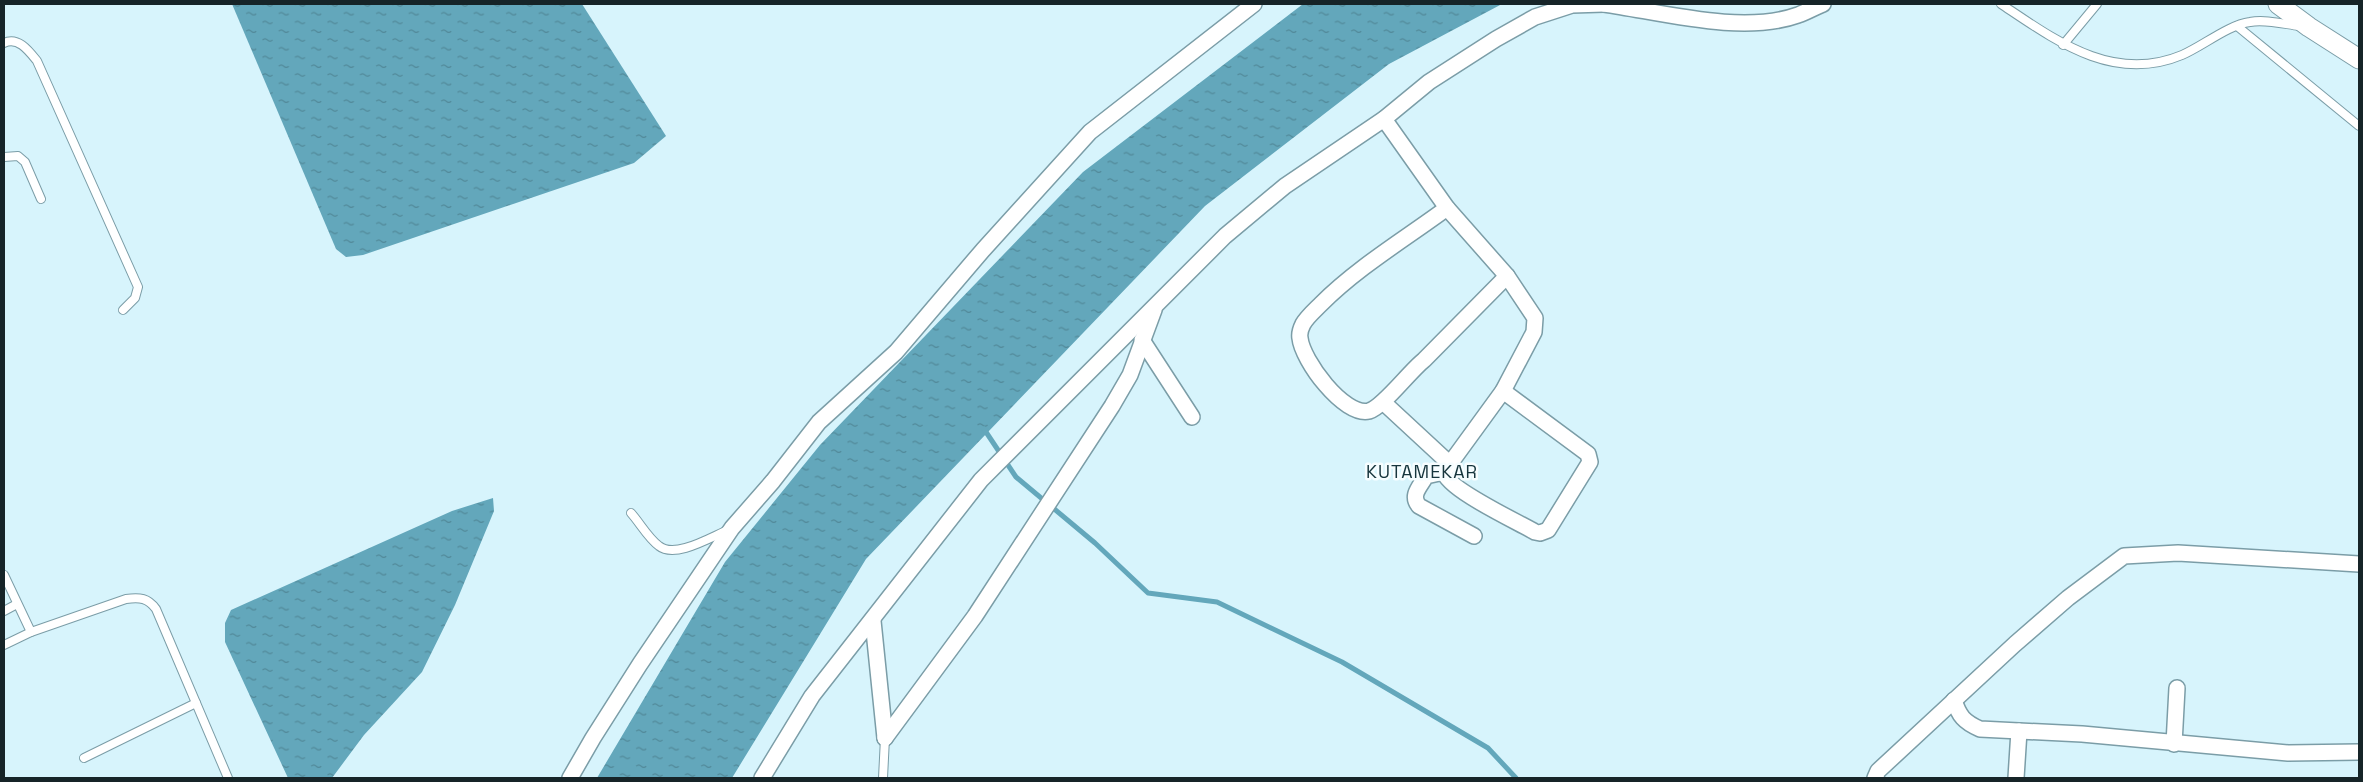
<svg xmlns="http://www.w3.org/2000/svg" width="2363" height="782" font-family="'Space Grotesk',sans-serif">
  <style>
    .water { fill: url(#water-ripples) }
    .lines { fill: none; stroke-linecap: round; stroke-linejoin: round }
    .stream { stroke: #63a7bb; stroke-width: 5 }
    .service-casing { stroke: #7b9da7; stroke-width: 10 }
    .minor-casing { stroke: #7b9da7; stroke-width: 18 }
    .tertiary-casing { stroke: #7b9da7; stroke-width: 21 }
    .service { stroke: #fff; stroke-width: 8 }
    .minor { stroke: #fff; stroke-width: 15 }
    .tertiary { stroke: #fff; stroke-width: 19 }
    .labels { text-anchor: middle; stroke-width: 5; stroke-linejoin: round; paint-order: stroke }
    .quarter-label { font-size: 18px; letter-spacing: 1px; fill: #16353d; stroke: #f6fdff }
  </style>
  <defs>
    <pattern id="water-ripples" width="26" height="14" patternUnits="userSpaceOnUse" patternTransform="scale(1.25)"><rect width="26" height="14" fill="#63a7bb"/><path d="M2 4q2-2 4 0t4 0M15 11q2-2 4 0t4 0" fill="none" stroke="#518898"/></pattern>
  </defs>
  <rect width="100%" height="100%" fill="#d7f4fc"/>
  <g class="water">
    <path d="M232 4H582L666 136 634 163 363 255 346 257 336 249Z"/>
    <path d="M1303 4H1502L1389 64 1205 206 866 559 732 778H597L725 562 820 445 1083 172Z"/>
    <path d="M493 498 494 511 455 605 422 672 364 735 332 778H288L225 642V623L231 610 452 511Z"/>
  </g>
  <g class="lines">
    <path class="stream" d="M984 429 1016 477 1095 543 1148 593 1217 602 1342 662 1488 748 1516 778"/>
    <defs>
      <g id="service">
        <path d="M2001 4C2055 40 2113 84 2182 55 2203 46 2228 25 2250 22 2265 19 2284 24 2299 26"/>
        <path d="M2237 26 2359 126"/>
        <path d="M4 43C18 36 29 51 37 61L138 287 135 298 123 310"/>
        <path d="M2063 45 2097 4"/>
        <path d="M4 157 18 156 25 162 41 199"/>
        <path d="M631 513C640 523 648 538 659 546 675 559 711 537 728 530"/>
        <path d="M4 575 31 632"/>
        <path d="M4 611 17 604"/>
        <path d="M4 645 31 632 126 599C140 597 148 598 156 609L228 778"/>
        <path d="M84 758 196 703"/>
        <path d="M883 778 885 738"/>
      </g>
      <g id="minor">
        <path d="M1604 4C1661 12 1743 35 1798 15 1807 12 1815 7 1823 4"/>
        <path d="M1384 119 1447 208 1507 276 1535 318 1534 332 1503 391 1444 472 1426 476C1420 487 1410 495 1419 506L1474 536"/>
        <path d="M1447 208C1405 239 1358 267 1321 304 1315 310 1307 317 1303 324 1301 328 1299 333 1300 338 1302 360 1344 417 1369 411 1383 407 1409 372 1424 360L1507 276"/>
        <path d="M1142 340 1192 417"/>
        <path d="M1383 402 1450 464"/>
        <path d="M1444 472C1447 489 1518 522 1535 532L1540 533 1548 530 1590 462 1588 454 1503 391"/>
        <path d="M873 621 885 738"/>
        <path d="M1954 700C1959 716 1964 722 1980 729L2082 734 2288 753 2359 752"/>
        <path d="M885 738 975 616 1112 406 1130 375 1154 310"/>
        <path d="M2174 744 2177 688"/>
        <path d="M570 778 593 738 640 664 732 528 773 481 819 422 896 352 983 250 1090 132 1254 4"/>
        <path d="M762 778 812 696 981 480 1225 236 1285 186 1384 119 1429 82 1496 39 1535 17 1572 5 1604 4"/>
        <path d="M1875 778 1878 771 2015 644 2068 598 2124 556 2178 553 2359 564"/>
        <path d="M2016 778 2019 731"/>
      </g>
      <path id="tertiary" d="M2278 4 2309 27 2359 59"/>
    </defs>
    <use href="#service" class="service-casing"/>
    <use href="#minor" class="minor-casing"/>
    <use href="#tertiary" class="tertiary-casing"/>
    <use href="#service" class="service"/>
    <use href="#minor" class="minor"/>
    <use href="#tertiary" class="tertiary"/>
  </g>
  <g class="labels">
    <g class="quarter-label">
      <text x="1422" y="478">KUTAMEKAR</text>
    </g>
  </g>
  <rect width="2363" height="782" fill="none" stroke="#162428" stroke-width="10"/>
</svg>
